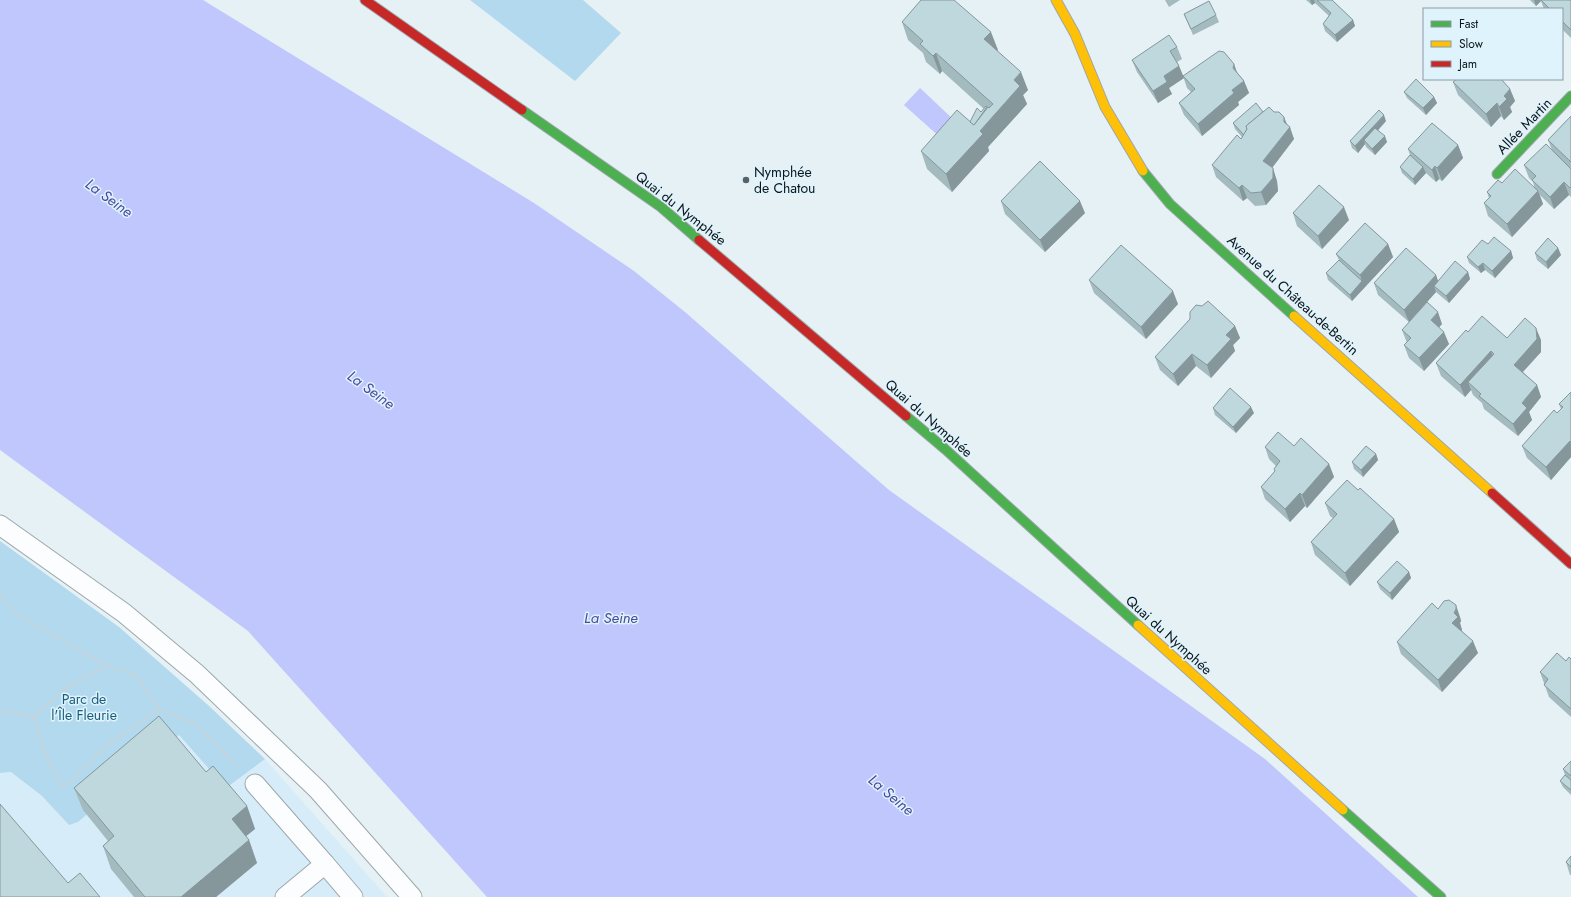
<svg xmlns="http://www.w3.org/2000/svg" width="1571" height="897" font-family="Jost,sans-serif">
  <style>
    .built { fill: #d6ecf8 }
    .green { fill: #b2d9ed }
    .water { fill: #c0c7fc }
    .lines { fill: none; stroke-linecap: round; stroke-linejoin: round }
    .lane-casing { stroke: #9da7ab; stroke-width: 21 }
    .fast-casing { stroke: #9da7ab; stroke-width: 11 }
    .slow-casing { stroke: #9da7ab; stroke-width: 11 }
    .jam-casing { stroke: #9da7ab; stroke-width: 11 }
    .path { stroke: #ced2d3; stroke-width: 2.5; stroke-dasharray: 2 2; stroke-linecap: butt }
    .lane { stroke: #fbfdfe; stroke-width: 19 }
    .fast { stroke: #4caf50; stroke-width: 9 }
    .slow { stroke: #ffc107; stroke-width: 9 }
    .jam { stroke: #c62828; stroke-width: 9 }
    .wall { fill: #a3babe }
    .shaded-wall { fill: #85979b }
    .building { fill: #bed8dd; stroke: #85979b }
    .poi-dot { fill: #586266; stroke: #dff3fd; stroke-width: 1.5 }
    .labels { text-anchor: middle; stroke-width: 3; stroke-linejoin: round; paint-order: stroke }
    .street-label { font-size: 14px; fill: #0c1519; stroke: #dff3fd }
    .poi-label { font-size: 14px; fill: #0c1519; stroke: #dff3fd; text-anchor: start }
    .park-label { font-size: 14px; fill: #195d7a; stroke: #dff3fd }
    .water-label { font-size: 15px; font-style: italic; fill: #4c4a9e; stroke: #dff3fd }
  </style>
  <rect width="100%" height="100%" fill="#e6f1f6"/>
  <path class="built" d="M179 735 226 788 265 759 387 897H0V773L11 772 42 796 69 825 78 821Z"/>
  <g class="green">
    <path d="M470 0H583L621 33 575 81Z"/>
    <path d="M0 541 119 627 208 705 265 759 226 788 179 735 78 822 69 825 42 796 11 772 0 773Z"/>
  </g>
  <g class="water">
    <path d="M0 0H203L534 203 634 271 685 312 889 490 1265 759 1418 897H487L248 631 0 450Z"/>
    <path d="M920 88 955 121 942 139 904 105Z"/>
  </g>
  <g class="lines">
    <defs>
      <g id="lane">
        <path d="M0 525 124 613 197 674 318 790 412 897"/>
        <path d="M255 784 325 864"/>
        <path d="M285 897 325 864 353 897"/>
      </g>
      <g id="fast">
        <path d="M522 110 661 207 699 240"/>
        <path d="M1143 171 1170 204 1294 316"/>
        <path d="M1497 174 1571 96"/>
        <path d="M906 416 945 449 1138 625"/>
        <path d="M1343 810 1441 897"/>
      </g>
      <g id="slow">
        <path d="M1056 0 1075 34 1105 107 1143 171"/>
        <path d="M1294 316 1492 493"/>
        <path d="M1138 625 1343 810"/>
      </g>
      <g id="jam">
        <path d="M365 0 522 110"/>
        <path d="M699 240 906 416"/>
        <path d="M1492 493 1571 564"/>
      </g>
    </defs>
    <use href="#lane" class="lane-casing"/>
    <use href="#fast" class="fast-casing"/>
    <use href="#slow" class="slow-casing"/>
    <use href="#jam" class="jam-casing"/>
    <g class="path">
      <path d="M0 594 19 616 107 665 136 676 160 709 195 724 238 766"/>
      <path d="M0 711 34 717 43 750 63 787 108 744 160 709"/>
      <path d="M34 717 65 689 107 665"/>
    </g>
    <use href="#lane" class="lane"/>
    <use href="#fast" class="fast"/>
    <use href="#slow" class="slow"/>
    <use href="#jam" class="jam"/>
  </g>
  <g class="wall">
    <path d="M1165 0H1180L1169 7Z"/>
    <path d="M1306 0H1332L1353 20 1355 26 1337 42 1325 31 1323 24 1329 16 1315 3 1312 5Z"/>
    <path d="M1530 0H1571V38L1562 29V9H1544L1541 1 1536 6Z"/>
    <path d="M1184 14 1216 15 1219 22 1193 35Z"/>
    <path d="M902 22 998 50 997 51 1028 90 1023 95 1027 104 988 147 989 151 952 192 927 169 921 151 970 122 984 109 942 71 940 74 926 62 923 53 908 40Z"/>
    <path d="M1177 47 1182 59 1177 62 1179 66 1184 78 1169 88 1172 94 1158 103 1137 72 1132 60Z"/>
    <path d="M1234 64 1237 72 1244 81 1249 93 1238 102 1239 105 1202 136 1184 115 1179 103 1191 92 1187 88 1183 76Z"/>
    <path d="M1453 82 1510 89 1515 101 1510 107 1512 112 1504 120 1501 116 1491 127 1458 95Z"/>
    <path d="M1404 92 1434 97 1437 103 1426 115 1407 98Z"/>
    <path d="M1263 112H1274L1284 117 1287 124 1294 139 1272 168 1277 181 1278 191 1266 205 1255 206 1247 198 1243 201 1216 177 1212 165 1241 139 1242 137 1235 129 1233 123Z"/>
    <path d="M1571 116V197L1569 195 1554 209 1540 195 1543 204 1512 237 1488 216 1484 203 1489 198 1487 192 1502 183 1535 189 1533 182 1529 178 1524 165 1552 150 1548 140Z"/>
    <path d="M1386 121 1378 130 1387 142 1375 155 1366 147 1365 144 1358 153 1352 148 1350 141Z"/>
    <path d="M1458 145 1463 158 1442 181 1439 179 1436 182 1426 173 1415 185 1402 173 1400 167 1410 155 1408 149Z"/>
    <path d="M1001 201 1085 213 1045 252 1005 214Z"/>
    <path d="M1293 213 1349 220 1322 249 1297 226Z"/>
    <path d="M1388 244 1393 257 1352 301 1328 280 1326 273 1339 260 1336 254Z"/>
    <path d="M1488 244 1511 251 1513 258 1495 278 1485 270 1481 273 1469 263 1467 257Z"/>
    <path d="M1558 248 1561 255 1548 269 1537 260 1535 253Z"/>
    <path d="M1468 272 1470 279 1449 303 1436 292 1409 322 1378 295 1374 283 1436 275 1438 281Z"/>
    <path d="M1089 280 1178 304 1146 339 1094 293Z"/>
    <path d="M1442 324 1439 327 1449 344 1424 371 1409 358 1404 345 1407 343 1402 330Z"/>
    <path d="M1235 326 1240 338 1233 345 1235 351 1211 378 1196 366 1178 386 1160 370 1155 357Z"/>
    <path d="M1468 332 1507 338 1541 340V352L1523 372 1537 385 1541 397 1529 412 1532 420 1518 436 1484 409 1482 403 1473 395 1471 390 1465 397 1441 376 1436 363Z"/>
    <path d="M1571 392V457L1551 480 1527 458 1522 446 1561 409 1559 404Z"/>
    <path d="M1213 408 1254 413 1236 433 1215 415Z"/>
    <path d="M1294 446 1329 464 1334 477 1307 508 1305 506 1290 522 1265 499 1261 487 1275 471 1274 469 1276 466 1269 459 1265 447Z"/>
    <path d="M1376 454 1378 460 1363 477 1354 469 1352 462Z"/>
    <path d="M1358 490 1394 519 1399 532 1350 586 1315 555 1311 542 1333 518 1330 516 1325 503Z"/>
    <path d="M1409 572 1411 578 1392 600 1380 589 1377 582Z"/>
    <path d="M1438 609 1460 617 1461 621 1460 623 1462 630V631L1478 653 1442 692 1401 654 1397 642Z"/>
    <path d="M1571 659V717L1549 697 1540 672 1566 661Z"/>
    <path d="M1571 761V795L1563 787 1560 781 1565 775 1563 769Z"/>
    <path d="M74 788 247 806 255 829 246 836 249 840 257 863 216 897H134L111 869 103 846 108 841 83 810Z"/>
    <path d="M1571 856V875H1570L1566 862Z"/>
  </g>
  <g class="shaded-wall">
    <path d="M1310 0H1314L1315 3 1312 5Z"/>
    <path d="M1534 0H1540L1541 1 1536 6Z"/>
    <path d="M1353 20 1355 26 1337 42 1335 35Z"/>
    <path d="M991 32 998 50 991 57 984 39Z"/>
    <path d="M936 53 942 71 940 74 933 56Z"/>
    <path d="M1234 64 1238 76 1233 68Z"/>
    <path d="M1179 66 1184 78 1169 88 1172 94 1158 103 1153 91 1164 76Z"/>
    <path d="M1021 72 1028 90 1023 95 1027 104 988 147 989 151 952 192 946 174 980 131 1014 80Z"/>
    <path d="M1244 81 1249 93 1238 102 1239 105 1202 136 1198 124 1232 90Z"/>
    <path d="M1510 89 1515 101 1510 107 1512 112 1504 120 1499 107 1504 96Z"/>
    <path d="M1434 97 1437 103 1426 115 1423 108Z"/>
    <path d="M1497 103 1501 116 1491 127 1486 114Z"/>
    <path d="M1384 115 1386 121 1367 143 1364 140 1365 144 1358 153 1355 146Z"/>
    <path d="M1284 117 1288 128 1290 127 1294 139 1268 173 1263 161 1284 122Z"/>
    <path d="M1385 136 1387 142 1375 155 1372 149Z"/>
    <path d="M1458 145 1463 158 1442 181 1437 168Z"/>
    <path d="M1435 166 1439 179 1436 182 1432 170Z"/>
    <path d="M1423 167 1426 173 1415 185 1413 179Z"/>
    <path d="M1273 168 1277 181 1278 191 1266 205 1261 192Z"/>
    <path d="M1564 182 1569 195 1554 209 1550 197Z"/>
    <path d="M1242 185 1247 198 1243 201 1239 188Z"/>
    <path d="M1538 191 1543 204 1512 237 1507 224Z"/>
    <path d="M1080 201 1085 213 1045 252 1040 240Z"/>
    <path d="M1344 207 1349 220 1322 249 1318 236Z"/>
    <path d="M1388 244 1393 257 1352 301 1350 295 1362 281 1360 275Z"/>
    <path d="M1558 248 1561 255 1548 269 1546 262Z"/>
    <path d="M1511 251 1513 258 1495 278 1492 271Z"/>
    <path d="M1483 263 1485 270 1481 273 1478 267Z"/>
    <path d="M1468 272 1470 279 1449 303 1446 296Z"/>
    <path d="M1436 275 1440 287 1434 286 1436 292 1409 322 1404 310Z"/>
    <path d="M1173 291 1178 304 1146 339 1141 327Z"/>
    <path d="M1438 312 1442 324 1435 332 1431 320Z"/>
    <path d="M1235 326 1240 338 1233 345 1235 351 1211 378 1207 365 1226 335Z"/>
    <path d="M1536 328 1541 340V352L1518 377 1514 365Z"/>
    <path d="M1444 332 1449 344 1424 371 1419 358Z"/>
    <path d="M1491 351 1495 364 1468 382 1471 390 1465 397 1460 385Z"/>
    <path d="M1192 354 1196 366 1178 386 1173 374Z"/>
    <path d="M1537 385 1541 397 1529 412 1532 420 1518 436 1513 424 1522 403Z"/>
    <path d="M1251 407 1254 413 1236 433 1233 427Z"/>
    <path d="M1570 441 1571 443V457L1551 480 1546 467Z"/>
    <path d="M1376 454 1378 460 1363 477 1361 470Z"/>
    <path d="M1329 464 1334 477 1307 508 1302 495Z"/>
    <path d="M1300 493 1305 506 1290 522 1285 509Z"/>
    <path d="M1394 519 1399 532 1350 586 1345 573Z"/>
    <path d="M1409 572 1411 578 1392 600 1390 593Z"/>
    <path d="M1456 605 1460 617 1461 621 1460 623 1462 630 1457 635 1452 623 1454 613Z"/>
    <path d="M1473 641 1478 653 1442 692 1438 680Z"/>
    <path d="M247 806 255 829 240 841 232 819Z"/>
    <path d="M249 840 257 863 216 897H181Z"/>
  </g>
  <g class="building">
    <path d="M921 0H954L991 32 984 39 1021 72 1014 80 1020 86 980 131 983 134 946 174 921 151 957 110 974 125 988 107 989 108 993 104 936 53 933 56 920 44 923 41 902 22Z"/>
    <path d="M1317 0H1332L1353 20 1335 35 1323 24 1331 13Z"/>
    <path d="M1541 0H1571V30L1562 21V9H1550Z"/>
    <path d="M1209 1 1216 15 1191 29 1184 14Z"/>
    <path d="M1169 35 1177 47 1170 51 1179 66 1164 76 1167 82 1153 91 1132 60Z"/>
    <path d="M1219 51 1224 52 1234 64 1233 68 1244 81 1232 90 1234 93 1198 124 1179 103 1195 89 1183 76Z"/>
    <path d="M1416 79 1434 97 1423 108 1404 92Z"/>
    <path d="M1457 79H1501L1510 89 1504 96 1507 99 1499 107 1497 103 1486 114 1453 82Z"/>
    <path d="M1256 103 1263 112 1246 126 1247 129 1244 135 1233 123Z"/>
    <path d="M986 106 987 107 974 125 970 122 977 108 981 112Z"/>
    <path d="M1269 107 1274 112H1279L1284 117V122L1290 127 1263 161 1273 168V178L1261 192 1251 193 1242 185 1239 188 1212 165 1237 135 1241 139 1247 129 1246 126Z"/>
    <path d="M1379 110 1384 115 1355 146 1350 141Z"/>
    <path d="M1571 116V162L1548 140Z"/>
    <path d="M1432 123 1458 145 1437 168 1435 166 1432 170 1408 149Z"/>
    <path d="M1375 128 1385 136 1372 149 1364 140Z"/>
    <path d="M1546 144 1571 169V187L1570 188 1564 182 1550 197 1532 180 1536 176 1524 165Z"/>
    <path d="M1410 155 1423 167 1413 179 1400 167Z"/>
    <path d="M1040 161 1080 201 1040 240 1001 201Z"/>
    <path d="M1515 169 1538 191 1507 224 1484 203 1491 196 1487 192 1498 180 1502 183Z"/>
    <path d="M1319 185 1344 207 1318 236 1293 213Z"/>
    <path d="M1365 223 1388 244 1360 275 1336 254Z"/>
    <path d="M1494 237 1511 251 1492 271 1483 263 1478 267 1467 257 1482 240 1488 244Z"/>
    <path d="M1548 238 1558 248 1546 262 1535 253Z"/>
    <path d="M1121 245 1173 291 1141 327 1089 280Z"/>
    <path d="M1406 248 1436 275 1404 310 1374 283Z"/>
    <path d="M1339 260 1362 281 1350 295 1326 273Z"/>
    <path d="M1455 261 1468 272 1446 296 1434 286Z"/>
    <path d="M1208 301 1235 326 1226 335 1231 339 1207 365 1192 354 1173 374 1155 357 1190 319V312L1196 305 1202 306Z"/>
    <path d="M1427 302 1438 312 1431 320 1444 332 1419 358 1404 345 1411 338 1402 330Z"/>
    <path d="M1482 316 1507 338 1525 318 1536 328 1537 339 1514 365 1537 385 1522 403 1527 408 1513 424 1479 396 1481 394 1468 382 1494 354 1491 351 1460 385 1436 363 1466 330 1468 332Z"/>
    <path d="M1230 388 1251 407 1233 427 1213 408Z"/>
    <path d="M1571 392V442L1570 441 1546 467 1522 446 1554 410 1557 413 1563 407 1559 404Z"/>
    <path d="M1278 432 1294 446 1301 438 1329 464 1302 495 1300 493 1285 509 1261 487 1275 471 1274 469 1280 461 1265 447Z"/>
    <path d="M1366 446 1376 454 1361 470 1352 462Z"/>
    <path d="M1347 480 1358 490 1360 488 1394 519 1345 573 1311 542 1337 514 1325 503Z"/>
    <path d="M1397 561 1409 572 1390 593 1377 582Z"/>
    <path d="M1449 600 1456 605V609L1454 613 1458 617 1452 623 1473 641 1438 680 1397 642 1432 603 1438 609 1444 601Z"/>
    <path d="M1557 653 1566 661 1569 657 1571 659V709L1544 685 1548 679 1540 672Z"/>
    <path d="M159 716 206 772 213 766 247 806 232 819 249 840 181 897H145L103 846 114 836 74 788Z"/>
    <path d="M1571 761V776L1563 769Z"/>
    <path d="M1565 775 1571 780V790L1560 781Z"/>
    <path d="M0 804 68 883 80 873 100 897H0Z"/>
    <path d="M1571 856V867L1566 862Z"/>
  </g>
  <circle class="poi-dot" cx="746" cy="180" r="4"/>
  <g class="labels">
    <g class="street-label">
      <text transform="translate(1524 126) rotate(-46)" y="5">Allée Martin</text>
      <text transform="translate(681 208) rotate(38)" y="5">Quai du Nymphée</text>
      <text transform="translate(1293 295) rotate(42)" y="5">Avenue du Château-de-Bertin</text>
      <text transform="translate(929 418) rotate(41)" y="5">Quai du Nymphée</text>
      <text transform="translate(1169 635) rotate(42)" y="5">Quai du Nymphée</text>
    </g>
    <g class="poi-label">
      <text x="754" y="177">Nymphée<tspan x="754" dy="16">de Chatou</tspan></text>
    </g>
    <g class="park-label">
      <text x="84" y="704">Parc de<tspan x="84" dy="16">l'Île Fleurie</tspan></text>
    </g>
    <g class="water-label">
      <text transform="translate(109 198) rotate(36)" y="5">La Seine</text>
      <text transform="translate(371 390) rotate(36)" y="5">La Seine</text>
      <text x="611" y="623">La Seine</text>
      <text transform="translate(891 795) rotate(40)" y="5">La Seine</text>
    </g>
  </g>
  <rect x="1423" y="8" width="140" height="72" fill="#dff3fd" stroke="#8b9aa2"/>
  <rect x="1431" y="21" width="20" height="6" fill="#4caf50" stroke="#8b9aa2"/>
  <text x="1459" y="28" font-size="12" fill="#0c1519">Fast</text>
  <rect x="1431" y="41" width="20" height="6" fill="#ffc107" stroke="#8b9aa2"/>
  <text x="1459" y="48" font-size="12" fill="#0c1519">Slow</text>
  <rect x="1431" y="61" width="20" height="6" fill="#c62828" stroke="#8b9aa2"/>
  <text x="1459" y="68" font-size="12" fill="#0c1519">Jam</text>
</svg>
